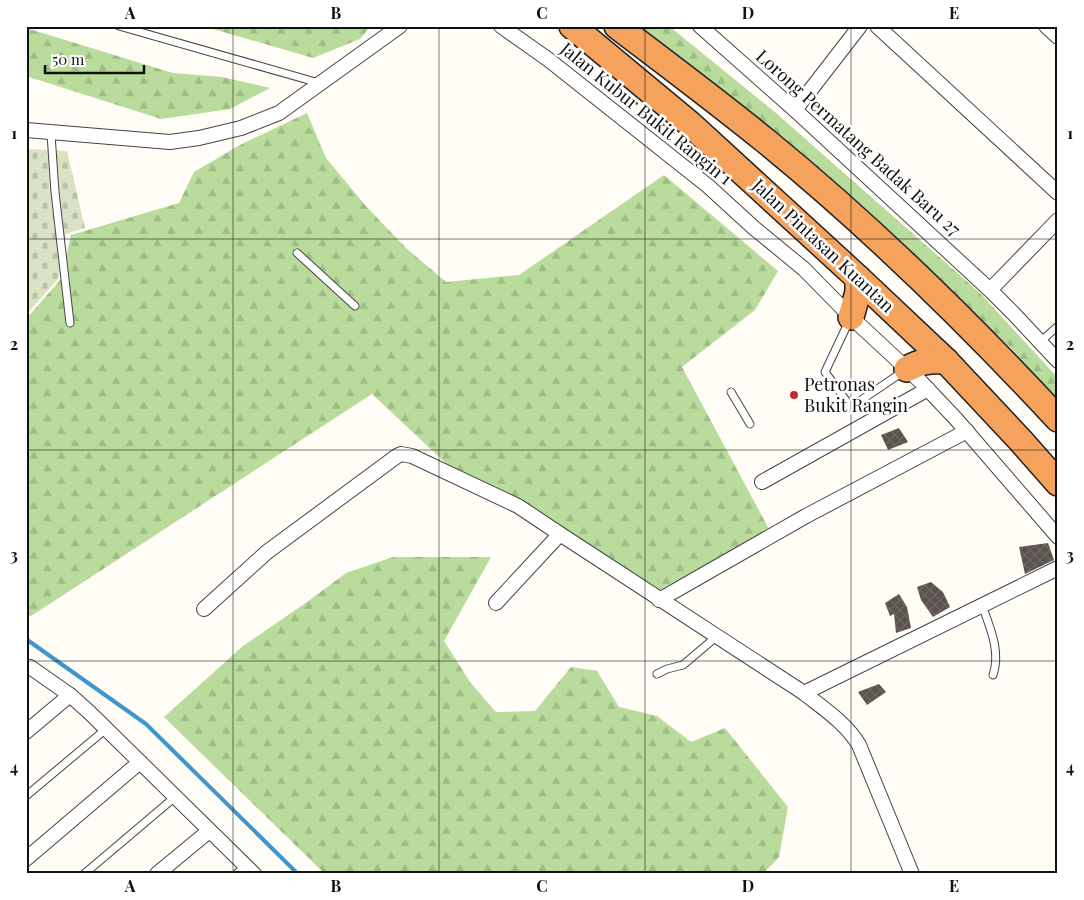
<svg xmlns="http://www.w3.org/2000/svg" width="1084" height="900" font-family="'Playfair Display',serif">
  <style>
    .forest { fill: url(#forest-firs) }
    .cemetery { fill: url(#cemetery-stones) }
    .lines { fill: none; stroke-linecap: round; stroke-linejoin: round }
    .stream { stroke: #3f96cf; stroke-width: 4 }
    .building { fill: url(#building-cross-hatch) }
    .lane-casing { stroke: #444; stroke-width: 9 }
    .street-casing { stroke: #444; stroke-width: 16 }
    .highway-casing { stroke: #222; stroke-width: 28 }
    .lane { stroke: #fff; stroke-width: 7 }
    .street { stroke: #fff; stroke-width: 14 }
    .highway { stroke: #f5a25d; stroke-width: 25 }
    .grid { fill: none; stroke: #111; stroke-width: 1; stroke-opacity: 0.55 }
    .poi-dot { fill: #c4262e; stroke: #fff; stroke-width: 2 }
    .labels { text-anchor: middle; stroke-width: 5; stroke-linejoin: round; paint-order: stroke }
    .street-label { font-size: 18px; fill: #111; stroke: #fff }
    .poi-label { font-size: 18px; fill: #111; stroke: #fff; text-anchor: start }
    .neatline { fill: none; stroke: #111; stroke-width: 2 }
    .grid-label { font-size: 16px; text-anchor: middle; font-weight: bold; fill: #111 }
  </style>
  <defs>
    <pattern id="forest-firs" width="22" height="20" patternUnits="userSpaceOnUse" patternTransform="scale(1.25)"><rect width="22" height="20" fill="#b9dc9c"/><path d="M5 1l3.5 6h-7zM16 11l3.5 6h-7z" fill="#9ebc85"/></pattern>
    <pattern id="cemetery-stones" width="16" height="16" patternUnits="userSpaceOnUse" patternTransform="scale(1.25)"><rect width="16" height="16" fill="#d9e3c4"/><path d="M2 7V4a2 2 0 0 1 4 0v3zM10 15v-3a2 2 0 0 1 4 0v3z" fill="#b9c2a7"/></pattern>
    <pattern id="building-cross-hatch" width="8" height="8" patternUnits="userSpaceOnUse" patternTransform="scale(1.25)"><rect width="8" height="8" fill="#5a524d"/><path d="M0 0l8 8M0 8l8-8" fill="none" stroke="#6d6662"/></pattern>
  </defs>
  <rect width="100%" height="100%" fill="#fffdf5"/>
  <g class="forest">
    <path d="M203 26H371L360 39 313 58Z"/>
    <path d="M641 26H669L776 113 980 293 1058 378V402L1011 348 813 168Z"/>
    <path d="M26 28 173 73 222 77 270 88 230 109 161 119 26 76Z"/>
    <path d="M307 113 326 158 365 205 406 248 446 282 519 275 664 175 778 271 755 310 682 367 770 531 657 591 468 484 372 394 31 616H26V319L61 279 71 235 179 203 194 172 240 145Z"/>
    <path d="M393 557H491L444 641 470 682 496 712 535 711 571 667 597 671 619 707 657 716 691 742 725 728 788 807 779 857 763 874H325L164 717 243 646 307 602 346 573Z"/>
  </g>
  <path class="cemetery" d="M26 149 67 151 85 228 66 234 58 279 26 315Z"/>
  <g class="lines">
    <path class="stream" d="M26 639 146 724 298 874"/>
  </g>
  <g class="building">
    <path d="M899 428 908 442 888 450 881 435Z"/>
    <path d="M1048 543 1054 560 1025 574 1019 547Z"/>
    <path d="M931 582 943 592 950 607 933 617 921 600 917 587Z"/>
    <path d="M899 594 907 607 911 628 896 633 894 614 890 616 885 603Z"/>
    <path d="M879 684 886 692 867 705 858 692Z"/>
  </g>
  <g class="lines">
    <defs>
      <g id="lane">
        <path d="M119 26 319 83"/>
        <path d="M51 134 55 192 70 323"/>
        <path d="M297 253 355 306"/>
        <path d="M849 321 825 372 851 407 904 371"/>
        <path d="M1040 342 1058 326"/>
        <path d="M731 392 750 424"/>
        <path d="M982 605C990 628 1001 651 993 675"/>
        <path d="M657 674 667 669 683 665 716 637"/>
        <path d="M26 796 106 729"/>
        <path d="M84 874 175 797"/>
        <path d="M236 874 246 866"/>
      </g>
      <g id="street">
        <path d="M501 26 549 60 708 186 754 228 804 269 851 317 921 382 956 419 1058 537"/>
        <path d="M700 26 795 110 990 290 1013 313 1058 361"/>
        <path d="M877 26 1058 193"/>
        <path d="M1046 26 1058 37"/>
        <path d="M795 110 860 26"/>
        <path d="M26 130 170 142 199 138 241 128 279 113 400 26"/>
        <path d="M990 290 1058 220"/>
        <path d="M762 482 928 389"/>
        <path d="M659 600 806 516 967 431"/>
        <path d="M496 603 560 534 804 693C824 709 846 723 859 745L912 874"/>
        <path d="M204 609 267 552 397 456 401 454 412 456 518 506 560 534"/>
        <path d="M30 667 70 695 89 712 254 874"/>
        <path d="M804 693 1058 568"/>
        <path d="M26 732 70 695"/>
        <path d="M26 859 140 762"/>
        <path d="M157 874 209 831"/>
      </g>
      <g id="highway">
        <path d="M572 26 690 124 858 278 946 361 1021 441 1058 483"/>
        <path d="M617 26C667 64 718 102 767 142 871 227 967 321 1058 419"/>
        <path d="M851 317 858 292V278"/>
        <path d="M907 369C921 361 930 360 946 361"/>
      </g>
    </defs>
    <use href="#lane" class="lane-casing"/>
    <use href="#street" class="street-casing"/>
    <use href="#highway" class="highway-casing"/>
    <use href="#lane" class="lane"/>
    <use href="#street" class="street"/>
    <use href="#highway" class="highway"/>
  </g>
  <path class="grid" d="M233 26V874M439 26V874M645 26V874M851 26V874M26 239H1058M26 450H1058M26 661H1058"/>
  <circle class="poi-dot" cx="794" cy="395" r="5"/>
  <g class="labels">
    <g class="street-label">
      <text transform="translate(646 114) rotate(39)" y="6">Jalan Kubur Bukit Rangin 1</text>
      <text transform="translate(858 143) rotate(42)" y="6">Lorong Permatang Badak Baru 27</text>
      <text transform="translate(823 246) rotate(43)" y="6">Jalan Pintasan Kuantan</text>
    </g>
    <g class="poi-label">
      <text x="804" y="391">Petronas<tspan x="804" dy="21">Bukit Rangin</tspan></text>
    </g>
  </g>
  <rect width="1084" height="900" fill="none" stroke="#ffffff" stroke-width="55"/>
  <path d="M45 65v8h99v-8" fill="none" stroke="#111111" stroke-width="2.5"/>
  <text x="52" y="65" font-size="15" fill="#111111" stroke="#ffffff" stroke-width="4" paint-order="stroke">50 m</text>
  <rect x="28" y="28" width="1028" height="844" class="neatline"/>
  <g class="grid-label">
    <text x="130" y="19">A</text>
    <text x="336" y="19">B</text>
    <text x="542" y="19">C</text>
    <text x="748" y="19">D</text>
    <text x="954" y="19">E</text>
    <text x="14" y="139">1</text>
    <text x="1070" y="139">1</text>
    <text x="14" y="350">2</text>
    <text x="1070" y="350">2</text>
    <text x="14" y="561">3</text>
    <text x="1070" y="561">3</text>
    <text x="14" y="773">4</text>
    <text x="1070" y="773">4</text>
    <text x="130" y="892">A</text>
    <text x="336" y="892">B</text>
    <text x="542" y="892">C</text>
    <text x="748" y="892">D</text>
    <text x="954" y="892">E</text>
  </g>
</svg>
